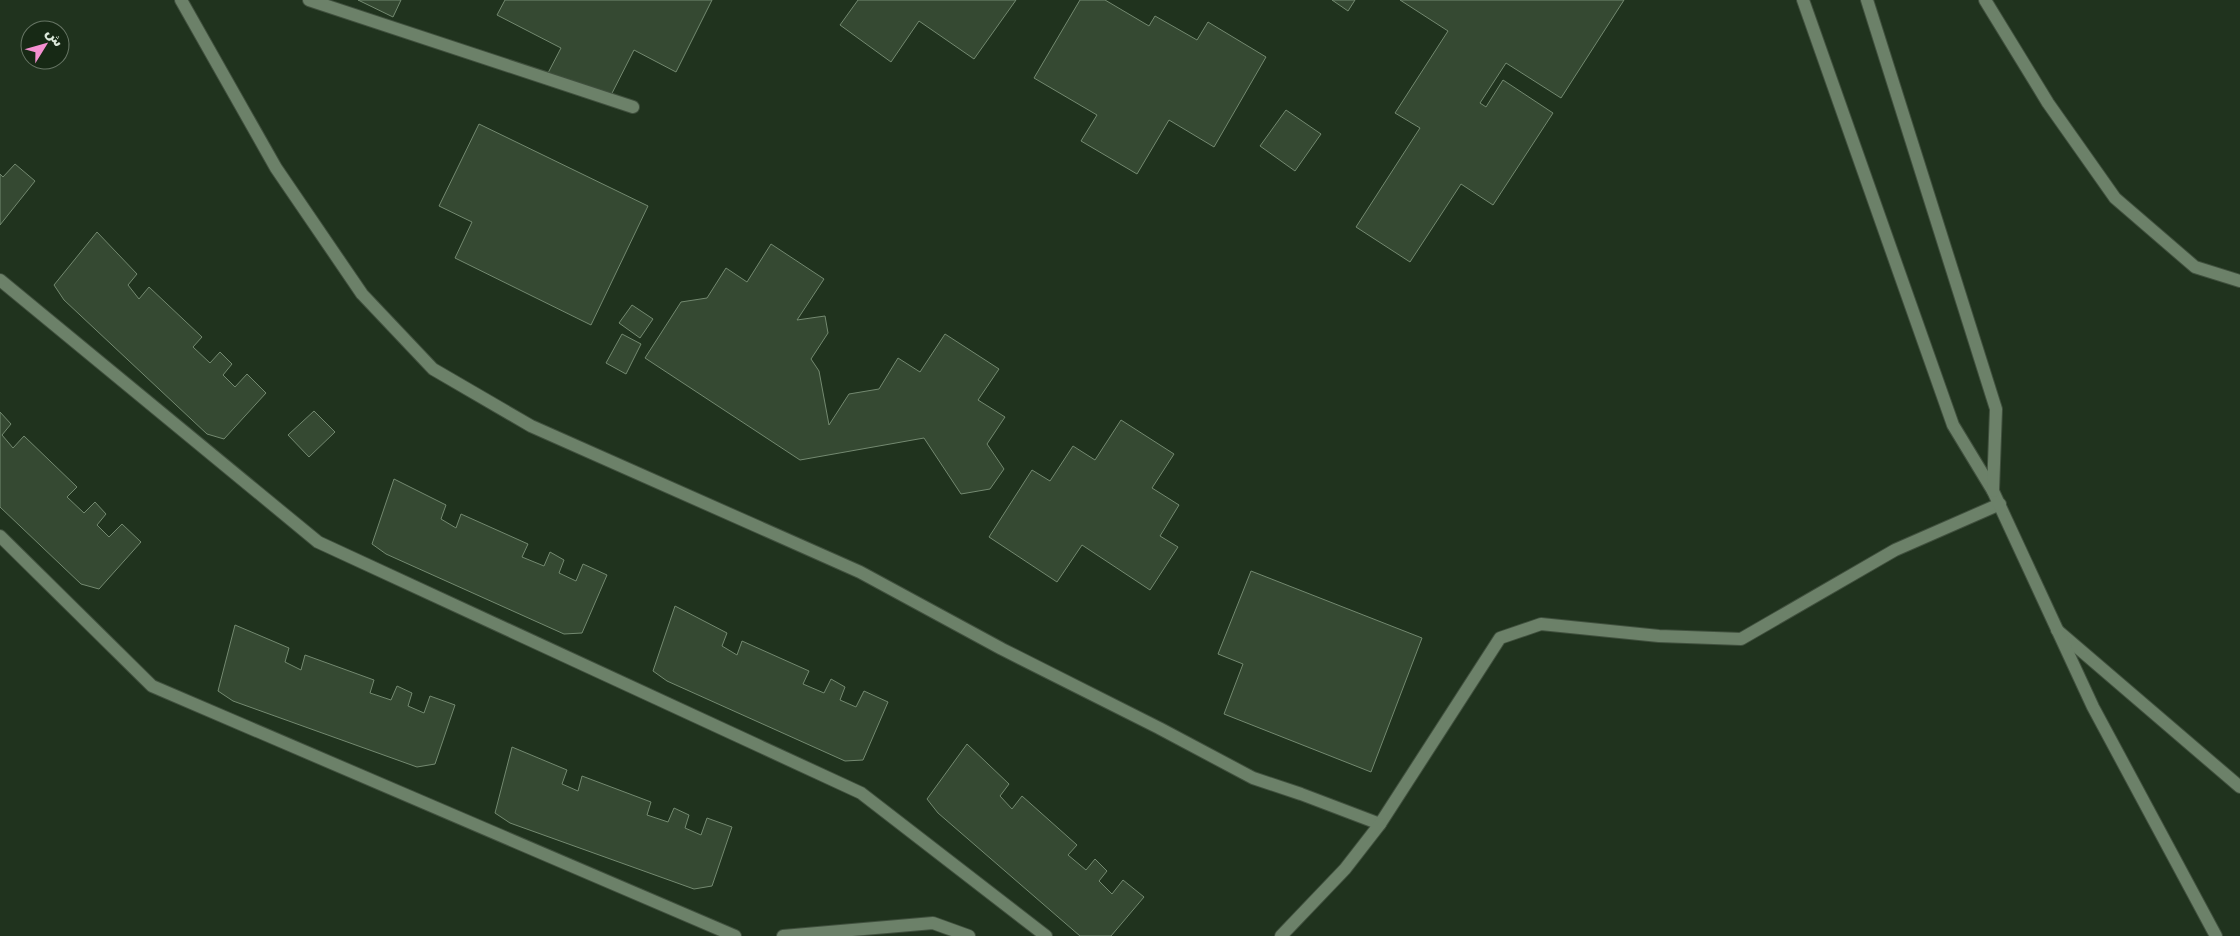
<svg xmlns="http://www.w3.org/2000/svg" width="2240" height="936" font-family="'DejaVu Sans','Noto Naskh Arabic',sans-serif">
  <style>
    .building { fill: #354932; stroke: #738970 }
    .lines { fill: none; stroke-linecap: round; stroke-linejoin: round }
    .minor-casing { stroke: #40503e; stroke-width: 14 }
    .tertiary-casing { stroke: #40503e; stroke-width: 14 }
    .minor { stroke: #6c8169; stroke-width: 12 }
    .tertiary { stroke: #6c8169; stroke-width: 12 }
  </style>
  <rect width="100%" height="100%" fill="#20331e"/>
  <g class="building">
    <path d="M358 0H401L393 17Z"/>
    <path d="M505 0H712L676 72 634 50 607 103 548 73 561 48 497 15Z"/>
    <path d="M858 0H1016L974 59 919 21 891 62 840 25Z"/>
    <path d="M1080 0H1105L1149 26 1155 16 1197 40 1208 22 1266 57 1214 147 1169 120 1137 174 1081 141 1097 115 1034 78Z"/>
    <path d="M1332 0H1355L1348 11Z"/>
    <path d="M1400 0H1624L1561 98 1506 63 1480 103 1486 107 1503 80 1553 113 1493 205 1461 184 1410 262 1356 227 1420 128 1395 113 1448 31Z"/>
    <path d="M1286 110 1321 134 1295 171 1260 146Z"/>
    <path d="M479 124 648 206 591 325 455 258 472 222 439 206Z"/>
    <path d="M15 164 35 181 0 225V174L3 177Z"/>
    <path d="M97 232 137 274 128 285 139 299 149 287 202 337 193 347 210 363 220 352 232 364 223 375 235 387 247 374 266 393 224 439 207 434 64 300 54 285Z"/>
    <path d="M771 244 824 279 797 320 825 316 828 333 811 359 819 371 829 425 849 394 879 389 898 358 920 372 945 334 999 369 978 400 1005 417 987 444 1004 469 990 489 961 494 924 438 800 460 645 358 681 302 707 298 726 268 747 282Z"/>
    <path d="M632 305 653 319 640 338 619 323Z"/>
    <path d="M622 334 641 344 626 374 606 363Z"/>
    <path d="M314 411 335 432 309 457 288 435Z"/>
    <path d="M0 412 11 424 2 435 13 448 24 436 77 487 67 497 84 513 95 502 106 514 97 525 109 537 122 524 141 542 99 589 81 584 0 507Z"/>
    <path d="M1121 420 1174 454 1152 488 1179 505 1160 536 1178 547 1150 590 1082 545 1057 582 989 537 1032 470 1050 481 1073 446 1095 460Z"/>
    <path d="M394 479 446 505 441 519 456 528 461 514 528 544 522 557 544 566 550 552 564 560 559 573 576 581 583 564 607 575 582 633 564 634 386 554 372 544Z"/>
    <path d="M1251 571 1422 638 1371 772 1224 714 1243 664 1218 654Z"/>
    <path d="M675 606 727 633 722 646 737 655 742 641 809 671 803 684 824 693 831 679 845 687 840 700 856 707 864 691 888 702 863 760 845 761 667 681 653 671Z"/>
    <path d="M235 625 289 648 285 662 301 670 305 655 374 680 370 693 391 700 397 686 412 693 408 706 424 713 430 696 455 705 435 764 417 767 233 701 218 691Z"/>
    <path d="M967 744 1009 784 1000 796 1012 809 1022 796 1077 845 1068 855 1086 870 1095 859 1107 871 1099 881 1112 894 1123 880 1144 897 1111 936H1080L938 813 927 799Z"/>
    <path d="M512 747 567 770 562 784 578 791 582 776 651 802 647 815 668 822 674 808 689 815 685 828 701 835 707 818 732 827 712 886 694 889 510 823 495 813Z"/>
  </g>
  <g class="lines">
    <defs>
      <g id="minor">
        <path d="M181 0 276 168 362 294 433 369 531 426 860 572 1002 649 1159 728 1253 778 1301 794 1380 824 1500 638 1541 624 1659 636 1741 639 1895 550 2000 504"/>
        <path d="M309 0 633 107"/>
        <path d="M1985 0 2048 103 2115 198 2195 267 2240 281"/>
        <path d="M0 280 318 542 861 793 1046 936"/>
        <path d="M0 536 152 686 735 936"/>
        <path d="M2057 630 2240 787"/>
        <path d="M783 936 933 923 969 936"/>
        <path d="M1281 936 1345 869 1380 824"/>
      </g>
      <g id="tertiary">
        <path d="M1803 0 1953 425 1993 491 2093 707 2216 936"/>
        <path d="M1867 0 1996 409 1993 491"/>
      </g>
    </defs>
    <use href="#minor" class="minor-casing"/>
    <use href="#tertiary" class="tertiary-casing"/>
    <use href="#minor" class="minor"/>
    <use href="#tertiary" class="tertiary"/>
  </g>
  <g transform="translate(45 45) rotate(53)"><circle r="24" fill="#172915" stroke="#667564"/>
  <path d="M0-4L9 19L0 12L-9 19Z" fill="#f590d1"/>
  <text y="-8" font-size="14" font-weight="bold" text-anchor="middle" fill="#dce8db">ش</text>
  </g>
</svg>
